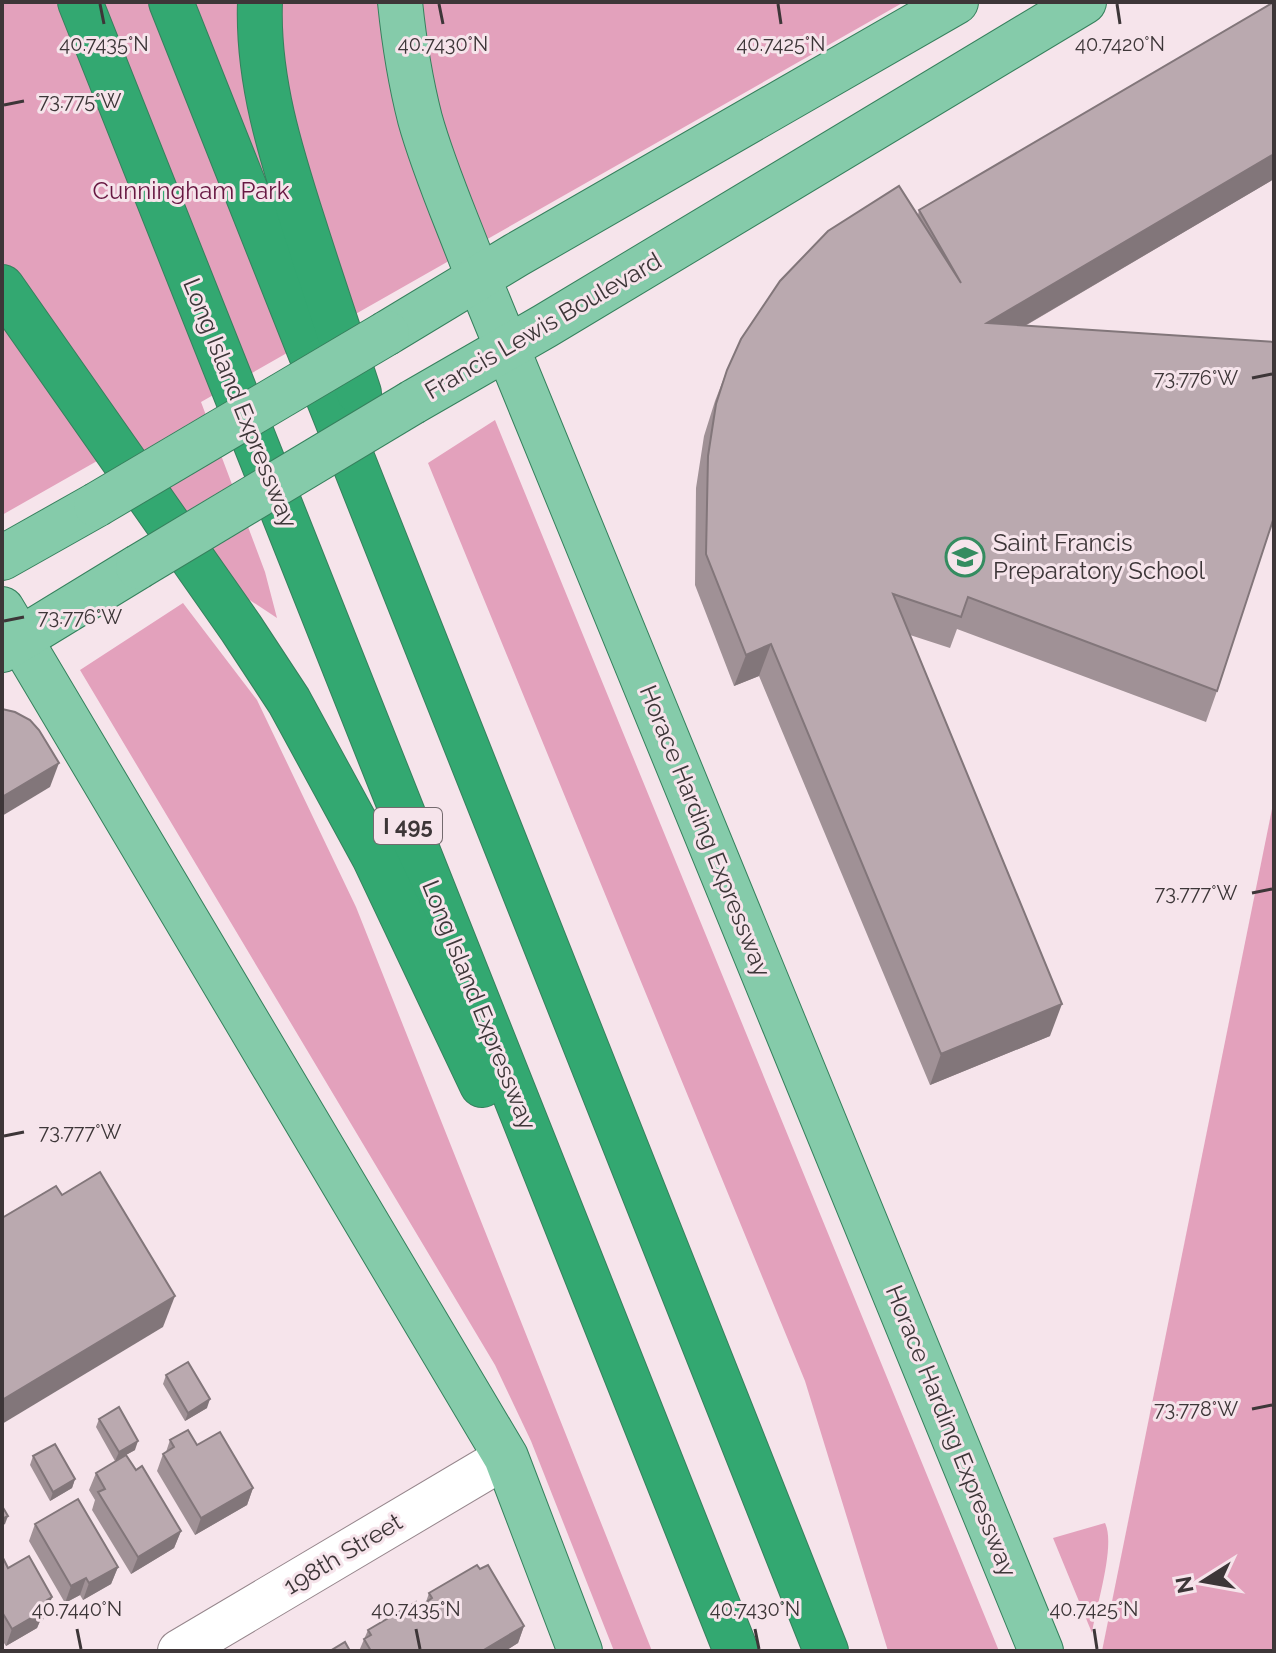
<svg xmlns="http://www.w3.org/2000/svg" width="1276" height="1653" font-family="Raleway,sans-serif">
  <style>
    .green { fill: #e3a1bc }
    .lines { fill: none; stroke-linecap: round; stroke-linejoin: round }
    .street-casing { stroke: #96868c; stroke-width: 44 }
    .primary-casing { stroke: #36805d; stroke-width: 46 }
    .highway-casing { stroke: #36805d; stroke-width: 46 }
    .street { stroke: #fff; stroke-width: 42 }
    .primary { stroke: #85cbaa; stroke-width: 44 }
    .highway { stroke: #33a871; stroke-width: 44 }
    .primary-bridge-casing { stroke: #36805d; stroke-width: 46; stroke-linecap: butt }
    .primary-bridge { stroke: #85cbaa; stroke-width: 44 }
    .wall { fill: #a09196 }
    .shaded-wall { fill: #82767a }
    .building { fill: #baa9af; stroke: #82767a; stroke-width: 2 }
    .ticks { fill: none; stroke: #3d3638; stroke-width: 3 }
    .labels { text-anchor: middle; stroke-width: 6; stroke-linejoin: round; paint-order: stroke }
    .shield { fill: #f6e4eb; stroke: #746a6e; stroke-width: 2 }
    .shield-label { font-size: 22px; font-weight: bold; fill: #3d3638 }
    .park-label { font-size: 24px; fill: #681842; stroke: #f6e4eb }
    .street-label { font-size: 24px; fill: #3d3638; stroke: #f6e4eb }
    .poi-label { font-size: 24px; fill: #3d3638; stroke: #f6e4eb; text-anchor: start }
    .ticks-label { font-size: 20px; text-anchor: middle; fill: #3d3638; stroke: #f6e4eb; stroke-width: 6; stroke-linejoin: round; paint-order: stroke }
  </style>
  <rect width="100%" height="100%" fill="#f6e4eb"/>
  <g class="green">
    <path d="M2 2H904L201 402 265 572 277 618 239 593 134 440 2 515Z"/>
    <path d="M495 420 999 1651H888L805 1381 428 463Z"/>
    <path d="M183 603 257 700 356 907 652 1651H614L531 1441 495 1365 80 670Z"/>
    <path d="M1274 799V1651H1102Z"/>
    <path d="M1105 1523C1116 1545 1096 1607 1092 1633L1053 1538Z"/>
  </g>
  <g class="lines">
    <defs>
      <path id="street" d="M179 1651 506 1457"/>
      <g id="primary">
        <path d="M400 2C404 41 410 80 420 119 435 173 459 225 478 277L1041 1651"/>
        <path d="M387 333 516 255 956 2"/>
        <path d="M413 402 545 326 1084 2"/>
        <path d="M2 558 96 505"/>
        <path d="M2 609 506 1457 580 1651"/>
        <path d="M2 650 138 567"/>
      </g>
      <g id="highway">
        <path d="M80 2 736 1651"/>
        <path d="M171 2 826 1651"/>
        <path d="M260 2C257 83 283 160 307 235 324 288 342 341 359 393"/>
        <path d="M2 287 241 628 289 701 374 857 482 1085"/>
      </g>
    </defs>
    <use href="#street" class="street-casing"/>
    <use href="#primary" class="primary-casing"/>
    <use href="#highway" class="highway-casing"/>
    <use href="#street" class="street"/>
    <use href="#primary" class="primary"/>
    <use href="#highway" class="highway"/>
    <defs>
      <g id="primary-bridge">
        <path d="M96 505 387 333"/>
        <path d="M138 567 413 402"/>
      </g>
    </defs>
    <use href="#primary-bridge" class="primary-bridge-casing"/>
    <use href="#primary-bridge" class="primary-bridge"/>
  </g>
  <g class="wall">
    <path d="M1274 2V179L1025 326 1217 691 1206 722 957 629 950 648 910 635 1050 1036 930 1085 759 676 734 686 695 585 696 488 704 436 715 401 727 370 918 215 919 210Z"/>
    <path d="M166 1375 207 1408 185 1421 163 1384Z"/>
    <path d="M99 1419 135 1450 115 1461 96 1427Z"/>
    <path d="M170 1440 197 1445 253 1488 247 1505 195 1535 157 1471 163 1454 166 1452Z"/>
    <path d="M33 1456 75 1479 72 1488 50 1501 30 1465Z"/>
    <path d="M136 1470 181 1531 174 1548 131 1574 92 1510 95 1500 89 1490 96 1473Z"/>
    <path d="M35 1524 118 1567 111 1584 83 1600 80 1595 65 1603 29 1541Z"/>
    <path d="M2 1556 8 1568 52 1597 46 1614 44 1615 43 1620 40 1621 37 1628 6 1646 2 1640Z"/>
    <path d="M429 1593 524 1626 518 1643 505 1651H359L368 1630 426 1602Z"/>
  </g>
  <g class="shaded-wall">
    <path d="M1274 154V179L975 355 987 323Z"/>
    <path d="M771 644 759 676 734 686 746 655Z"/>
    <path d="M59 763 50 787 2 816V797Z"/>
    <path d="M1062 1004 1050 1036 930 1085 941 1054Z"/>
    <path d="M175 1296 163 1327 2 1424V1400Z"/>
    <path d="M210 1399 207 1408 185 1421 188 1413Z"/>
    <path d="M138 1441 135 1450 115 1461 119 1452Z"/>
    <path d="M75 1479 72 1488 50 1501 53 1492Z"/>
    <path d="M253 1488 247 1505 195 1535 201 1518Z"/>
    <path d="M8 1516 5 1524 2 1526V1519Z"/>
    <path d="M181 1531 174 1548 131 1574 138 1557Z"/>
    <path d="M118 1567 111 1584 83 1600 89 1583Z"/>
    <path d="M86 1578 80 1595 65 1603 71 1586Z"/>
    <path d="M52 1597 46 1614 44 1615 43 1620 40 1621 37 1628 6 1646 12 1629 40 1607 47 1600Z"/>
    <path d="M524 1626 518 1643 505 1651H482Z"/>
  </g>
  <g class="building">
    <path d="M1274 2V154L987 323 1274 342V517L1217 691 968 597 961 617 893 594 1062 1004 941 1054 771 644 746 655 706 554 708 456 716 404 727 370 741 339 780 281 828 231 899 186 961 283 919 210Z"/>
    <path d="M2 709 15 712 30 720 39 730 59 763 2 797Z"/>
    <path d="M100 1172 175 1296 2 1400V1218L56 1186 62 1195Z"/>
    <path d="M188 1362 210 1399 188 1413 166 1375Z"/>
    <path d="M119 1407 138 1441 119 1452 99 1419Z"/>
    <path d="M188 1430 197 1445 220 1432 253 1488 201 1518 163 1454 174 1447 170 1440Z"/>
    <path d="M55 1444 75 1479 53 1492 33 1456Z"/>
    <path d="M126 1455 136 1470 142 1466 181 1531 138 1557 98 1492 105 1489 96 1473Z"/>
    <path d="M78 1499 118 1567 89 1583 86 1578 71 1586 35 1524Z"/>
    <path d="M2 1506 8 1516 2 1519Z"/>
    <path d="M2 1556 8 1568 29 1556 52 1597 47 1600 49 1603 40 1607 43 1611 12 1629 2 1612Z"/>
    <path d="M477 1565 480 1569 488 1565 524 1626 482 1651H371L364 1639 371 1635 368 1630 416 1602 418 1606 425 1603 432 1598 429 1593Z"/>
    <path d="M345 1642 350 1651H330Z"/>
  </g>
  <path class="ticks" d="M100 4 104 24M439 4 443 24M778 4 781 24M1117 4 1120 24M4 105 24 101M1252 378 1272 374M4 621 24 617M1252 893 1272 889M4 1136 24 1132M1252 1409 1272 1405M77 1629 81 1649M416 1629 420 1649M755 1629 759 1649M1094 1629 1097 1649"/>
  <defs>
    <symbol id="school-ring" viewBox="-11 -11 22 22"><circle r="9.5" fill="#f6e4eb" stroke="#348c60" stroke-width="1.5"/><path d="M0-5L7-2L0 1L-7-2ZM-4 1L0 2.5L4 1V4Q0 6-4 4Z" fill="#348c60"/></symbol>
  </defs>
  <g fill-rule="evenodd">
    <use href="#school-ring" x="943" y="535" width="44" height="44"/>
  </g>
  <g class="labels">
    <rect class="shield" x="374" y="808" width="68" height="36" rx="6"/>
    <g class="shield-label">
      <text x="408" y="834">I 495</text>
    </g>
    <g class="park-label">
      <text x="191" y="199">Cunningham Park</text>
    </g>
    <g class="street-label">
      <text transform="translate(543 326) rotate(-30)" y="8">Francis Lewis Boulevard</text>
      <text transform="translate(240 403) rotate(68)" y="8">Long Island Expressway</text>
      <text transform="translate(705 831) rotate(68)" y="8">Horace Harding Expressway</text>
      <text transform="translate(479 1005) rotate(68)" y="8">Long Island Expressway</text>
      <text transform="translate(951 1431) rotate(68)" y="8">Horace Harding Expressway</text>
      <text transform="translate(343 1554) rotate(-31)" y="8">198th Street</text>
    </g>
    <g class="poi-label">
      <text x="993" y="551">Saint Francis<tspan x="993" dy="28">Preparatory School</tspan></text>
    </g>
  </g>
  <g class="ticks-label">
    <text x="104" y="51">40.7435°N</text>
    <text x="443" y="51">40.7430°N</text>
    <text x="781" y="51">40.7425°N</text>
    <text x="1120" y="51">40.7420°N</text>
    <text x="80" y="108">73.775°W</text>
    <text x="1196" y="385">73.776°W</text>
    <text x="80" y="624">73.776°W</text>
    <text x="1196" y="900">73.777°W</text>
    <text x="80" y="1139">73.777°W</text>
    <text x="1196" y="1416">73.778°W</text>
    <text x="77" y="1616">40.7440°N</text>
    <text x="416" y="1616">40.7435°N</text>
    <text x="755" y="1616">40.7430°N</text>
    <text x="1094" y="1616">40.7425°N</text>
  </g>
  <rect width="1276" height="1653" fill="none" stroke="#3d3638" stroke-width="8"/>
  <g transform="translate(1204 1581) rotate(259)" stroke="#f6e4eb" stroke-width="6" paint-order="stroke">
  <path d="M0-6L14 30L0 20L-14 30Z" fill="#3d3638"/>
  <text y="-12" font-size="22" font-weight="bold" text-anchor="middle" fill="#3d3638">N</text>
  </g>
</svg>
